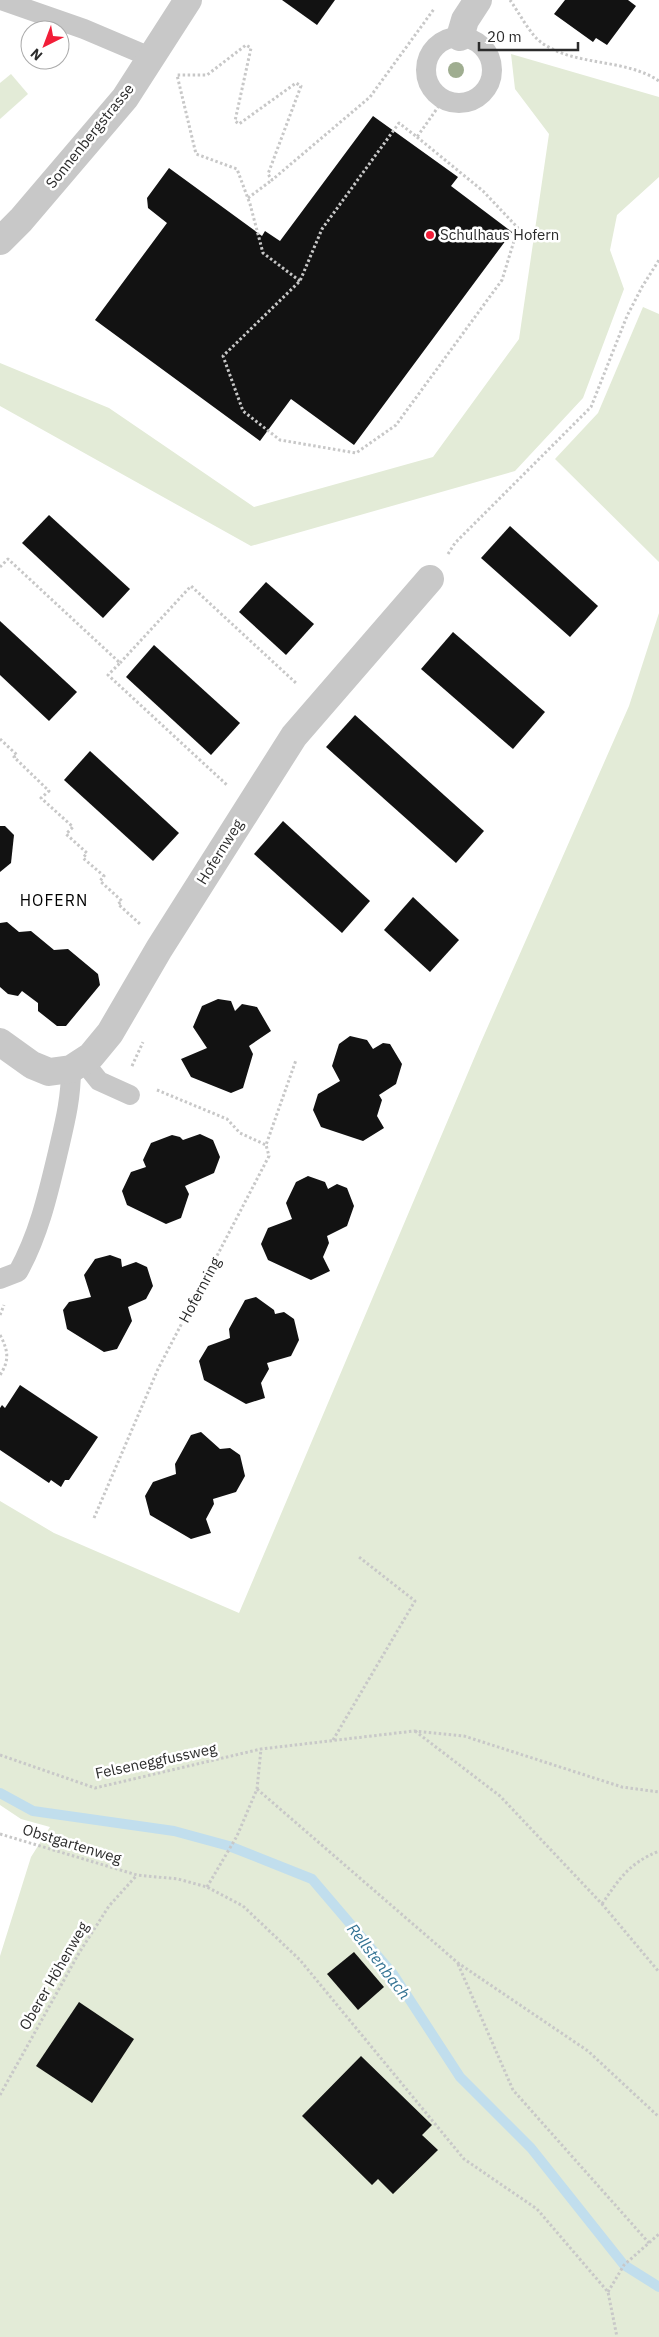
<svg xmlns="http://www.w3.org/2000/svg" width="659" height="2337" font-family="'IBM Plex Sans',sans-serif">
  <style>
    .green { fill: #e3ebd7 }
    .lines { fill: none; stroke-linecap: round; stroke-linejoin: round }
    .stream { stroke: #c1deed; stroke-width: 10 }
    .building { fill: #121212 }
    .path { stroke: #c8c8c8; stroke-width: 3; stroke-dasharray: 2.5 2.5; stroke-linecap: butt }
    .service { stroke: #c8c8c8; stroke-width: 20 }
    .minor { stroke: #c8c8c8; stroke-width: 28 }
    .tree { fill: #9fad90 }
    .poi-dot { fill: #f21e38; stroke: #fff; stroke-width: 2 }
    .labels { text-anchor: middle; stroke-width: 5; stroke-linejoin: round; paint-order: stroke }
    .street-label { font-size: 15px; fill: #2b2b2b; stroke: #fff }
    .poi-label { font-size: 15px; fill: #2b2b2b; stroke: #fff; text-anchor: start }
    .neighbourhood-label { font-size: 16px; letter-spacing: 1px; fill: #000; stroke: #fff }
    .water-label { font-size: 16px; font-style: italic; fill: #347393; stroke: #fff }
  </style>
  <rect width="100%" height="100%" fill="#fff"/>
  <g class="green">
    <path d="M511 54 659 97V177L617 215 610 250 624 289 583 398 515 471 251 546 0 406V363L109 408 254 507 433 457 519 339 549 134 515 89Z"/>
    <path d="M11 74 28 94 0 119V83Z"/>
    <path d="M643 307 659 314V562L555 459 598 413Z"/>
    <path d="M659 613V2337H0V1956L31 1857 50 1827 21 1819 0 1805V1501L54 1533 239 1613 481 1042 629 706Z"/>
  </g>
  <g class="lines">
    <path class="stream" d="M0 1793 33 1811 174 1831 229 1846 312 1879 393 1974 460 2077 531 2148 624 2265 659 2287"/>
  </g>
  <g class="building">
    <path d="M282 0H335L317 25Z"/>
    <path d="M565 0H628L636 6 607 45 596 38 593 42 554 14Z"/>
    <path d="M373 116 458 177 451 186 512 232 354 445 291 399 260 441 95 320 167 223 148 208 147 198 169 168 262 236 265 231 280 241Z"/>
    <path d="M49 515 130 589 103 618 22 543Z"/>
    <path d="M510 526 598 606 570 637 481 558Z"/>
    <path d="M266 582 314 624 286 655 239 612Z"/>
    <path d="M0 621 77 692 49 721 0 675Z"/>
    <path d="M453 632 545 712 513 749 421 669Z"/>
    <path d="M154 645 240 723 211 755 126 677Z"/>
    <path d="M355 715 484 831 456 863 326 747Z"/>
    <path d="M90 751 179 833 153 861 64 780Z"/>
    <path d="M283 821 370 901 342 933 254 854Z"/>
    <path d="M0 826H5L14 835 11 863 0 872Z"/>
    <path d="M413 897 459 940 430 972 384 930Z"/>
    <path d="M7 922 19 932 31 931 54 950 68 949 98 974 100 985 66 1026H57L38 1011V1003L22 991 18 996 8 994 0 987V923Z"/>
    <path d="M218 999 231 1001 235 1011 242 1004 257 1007 271 1031 249 1046 253 1054 243 1088 231 1093 191 1077 181 1059 207 1048 193 1027 202 1006Z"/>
    <path d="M350 1036 367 1040 373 1049 383 1043 390 1044 402 1064 396 1084 379 1095 382 1100 377 1116 384 1128 363 1141 321 1127 313 1110 318 1094 340 1081 332 1066 339 1044Z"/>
    <path d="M200 1134 213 1140 220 1157 214 1173 185 1186 189 1194 181 1218 166 1224 127 1205 122 1191 131 1172 146 1167 143 1160 151 1143 172 1135 180 1137 183 1140Z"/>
    <path d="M308 1176 325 1182 328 1189 337 1184 347 1188 354 1206 347 1226 327 1236 329 1243 323 1257 330 1271 311 1280 268 1260 261 1244 268 1228 292 1219 286 1203 296 1182Z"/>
    <path d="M110 1255 121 1259 122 1267 136 1262 147 1267 153 1286 146 1299 128 1307 132 1321 117 1349 104 1352 67 1329 63 1310 69 1302 91 1297 84 1275 95 1259Z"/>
    <path d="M256 1297 274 1310 275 1314 284 1312 294 1319 299 1340 291 1356 267 1363 269 1369 261 1383 265 1398 246 1404 204 1380 199 1361 208 1346 230 1338 229 1329 245 1300Z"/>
    <path d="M20 1385 98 1437 69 1480H65L61 1487 51 1480 49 1483 0 1450V1408L2 1405 5 1408Z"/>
    <path d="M201 1432 220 1449 230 1448 240 1455 245 1476 236 1492 213 1499 214 1504 206 1519 211 1533 191 1539 150 1515 145 1496 153 1482 176 1474 175 1464 191 1435Z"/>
    <path d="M354 1952 384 1987 358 2010 327 1974Z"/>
    <path d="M79 2002 134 2039 92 2103 36 2066Z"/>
    <path d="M361 2056 432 2125 422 2135 438 2150 393 2194 378 2179 372 2185 302 2116Z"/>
  </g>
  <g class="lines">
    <g class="path">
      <path d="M510 0C518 11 531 36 542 43 577 67 625 58 659 81"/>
      <path d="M417 137 483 191 518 228 502 280 396 425 356 453 280 440 243 411 223 356 300 281 322 229 399 123 417 137 443 100"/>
      <path d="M248 198 272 180"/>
      <path d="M300 281 263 253 250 204 237 169 196 154 177 75H207L246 45 251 48 235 121 239 124 296 83 301 86 268 174 272 180 370 97 434 9"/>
      <path d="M448 554 455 543 591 407 627 316 642 287 659 260"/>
      <path d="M0 567 8 559 120 663 108 675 227 785"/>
      <path d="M120 663 191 586 297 684"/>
      <path d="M0 739 17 755 14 757 49 791 41 798 73 827 66 834 87 853 83 858 104 876 100 881 122 901 118 904 140 924"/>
      <path d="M132 1066 143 1042"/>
      <path d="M157 1090 227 1119 240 1133 266 1145"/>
      <path d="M0 1315 4 1305"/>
      <path d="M0 1335C8 1350 10 1360 0 1375"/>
      <path d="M94 1518 158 1369 269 1156 266 1145 296 1060"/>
      <path d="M415 1731 500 1796 602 1904 659 1972"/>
      <path d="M333 1740 415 1601 359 1557"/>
      <path d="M0 1755 95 1788 261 1749 414 1731 464 1736 622 1787 659 1792"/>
      <path d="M257 1789 458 1963 588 2051 659 2117"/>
      <path d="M0 1834 137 1875 178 1879 207 1887 243 1906 300 1960 464 2159 537 2209 608 2292 617 2337"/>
      <path d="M207 1887 237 1836 257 1789 261 1749"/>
      <path d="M602 1904C620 1878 628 1864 659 1851"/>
      <path d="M458 1964 513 2090 649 2243"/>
      <path d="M0 2095 79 1953 109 1906 137 1875"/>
      <path d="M608 2292 624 2265 659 2234"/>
    </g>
    <g class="service">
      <path d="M1 0 84 29 150 57"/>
      <circle cx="459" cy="70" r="33"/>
      <path d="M83 1061 99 1081 130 1095"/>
      <path d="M0 1279 18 1272C39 1234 48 1194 58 1152 65 1122 71 1099 71 1069"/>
    </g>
    <g class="minor">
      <path d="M460 37 465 20 478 0"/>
      <path d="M0 241 21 220 125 98 188 0"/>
      <path d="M0 1042 32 1065 49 1072 71 1069 91 1056 110 1033 159 949 294 736 430 579"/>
    </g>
  </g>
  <circle class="tree" cx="456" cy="70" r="8"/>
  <circle class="poi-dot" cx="430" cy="235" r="5"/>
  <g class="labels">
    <g class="street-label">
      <text transform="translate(90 136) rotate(-51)" y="5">Sonnenbergstrasse</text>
      <text transform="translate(220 852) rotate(-58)" y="5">Hofernweg</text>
      <text transform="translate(200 1290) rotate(-62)" y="5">Hofernring</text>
      <text transform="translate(156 1761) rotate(-12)" y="5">Felseneggfussweg</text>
      <text transform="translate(72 1844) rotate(17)" y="5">Obstgartenweg</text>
      <text transform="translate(54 1976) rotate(-60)" y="5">Oberer Höhenweg</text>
    </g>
    <g class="poi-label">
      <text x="440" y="240">Schulhaus Hofern</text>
    </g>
    <g class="neighbourhood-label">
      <text x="54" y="906">HOFERN</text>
    </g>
    <g class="water-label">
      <text transform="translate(379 1961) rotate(52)" y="6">Rellstenbach</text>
    </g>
  </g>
  <g transform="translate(45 45) rotate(222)"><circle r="24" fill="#ffffff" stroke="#aaaaaa"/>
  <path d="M0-4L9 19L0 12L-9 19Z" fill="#f21e38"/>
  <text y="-8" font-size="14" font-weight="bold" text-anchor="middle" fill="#2b2b2b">N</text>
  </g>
  <path d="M479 42v8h99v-8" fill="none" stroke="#2b2b2b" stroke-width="2.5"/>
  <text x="487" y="42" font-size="15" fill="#2b2b2b" stroke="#ffffff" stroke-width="4" paint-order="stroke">20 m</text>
</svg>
